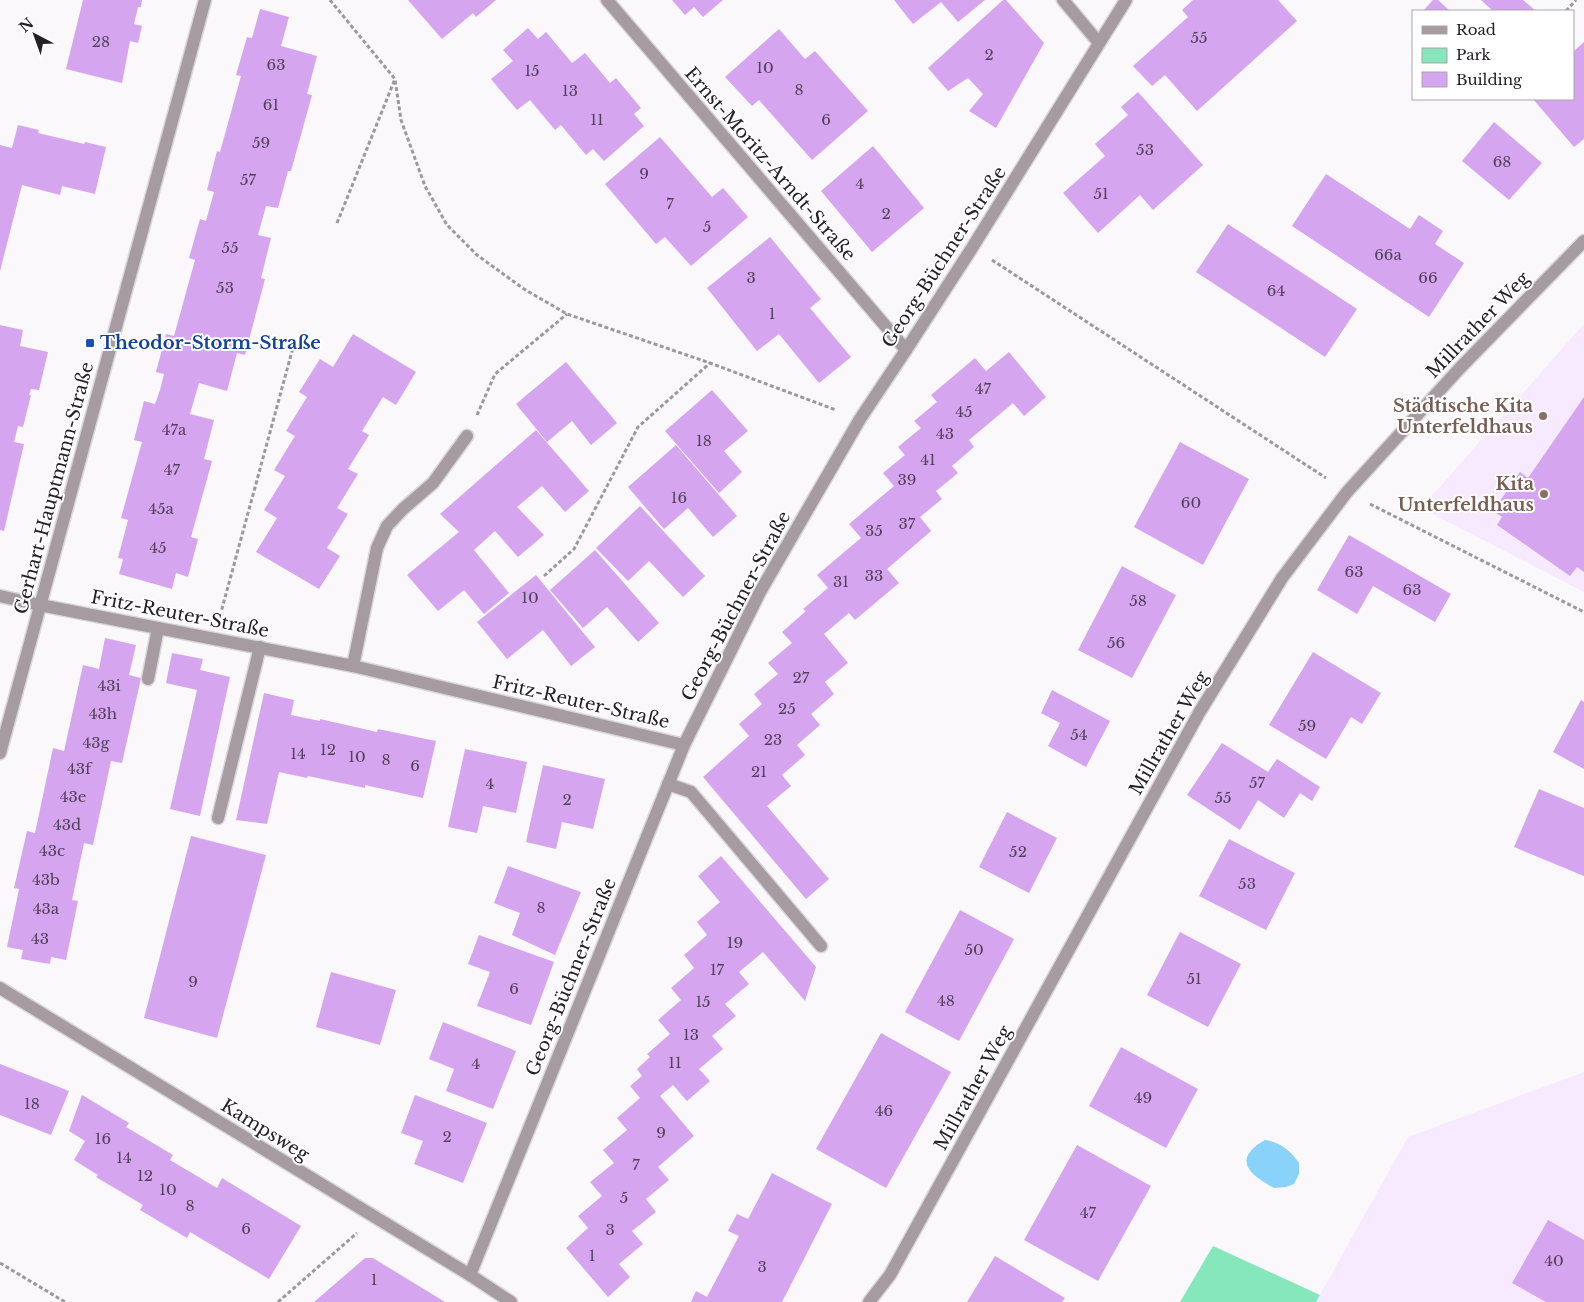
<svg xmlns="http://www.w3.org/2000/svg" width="1584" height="1302" font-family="'Libre Baskerville',serif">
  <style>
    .built { fill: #f7e9ff }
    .green { fill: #85e7bb }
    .water { fill: #89d2fa }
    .building { fill: #d6a5ef }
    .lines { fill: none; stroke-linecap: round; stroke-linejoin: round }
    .lane-casing { stroke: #d9d5da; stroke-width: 15 }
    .street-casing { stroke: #d9d5da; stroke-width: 15 }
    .path { stroke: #9c989d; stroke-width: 3; stroke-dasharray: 4 2.5; stroke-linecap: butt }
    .lane { stroke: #a59ba0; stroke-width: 12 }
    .street { stroke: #a59ba0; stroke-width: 12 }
    .transit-dot { fill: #1a4fb4; stroke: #fff; stroke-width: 2 }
    .education-dot { fill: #8d6e63; stroke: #fff; stroke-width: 2 }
    .labels { text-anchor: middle; stroke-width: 4; stroke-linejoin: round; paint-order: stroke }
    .number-label { font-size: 15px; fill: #51415a }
    .street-label { font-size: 18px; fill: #252028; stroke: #fff }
    .transit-label { font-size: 18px; font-weight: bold; fill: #164399; stroke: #fff; text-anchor: start }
    .education-label { font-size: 18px; font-weight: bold; fill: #785e54; stroke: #fff; text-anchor: end }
  </style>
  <rect width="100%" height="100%" fill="#fbf8fc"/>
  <g class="built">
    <path d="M1584 324V592L1421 508Z"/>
    <path d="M1584 1072V1302H1316L1408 1137Z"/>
  </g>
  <path class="green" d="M1213 1246 1320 1295 1316 1302H1180Z"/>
  <path class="water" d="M1265 1140C1280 1142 1291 1151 1299 1163V1174L1294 1184 1286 1187 1274 1188C1248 1174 1232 1159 1265 1140Z"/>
  <g class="building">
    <path d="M83 0H142L141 7H138L134 24 142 26 138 43 130 41 122 83 66 69Z"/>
    <path d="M408 0H496L476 17 473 13 442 39Z"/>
    <path d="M672 0H723L703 17 694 7 685 15Z"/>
    <path d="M894 0H985L958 22 941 2 913 24Z"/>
    <path d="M1003 0H1006L1044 43 996 128 969 111 983 94 968 78 948 91 928 68Z"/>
    <path d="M1193 0H1278L1297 21 1197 111 1165 75 1152 86 1133 66 1188 17 1182 10Z"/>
    <path d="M1433 0H1438L1450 11H1423Z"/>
    <path d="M1481 0H1523L1536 11H1493Z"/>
    <path d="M260 9 289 17 281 46 317 56 307 94 312 95 291 171H288L278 208 266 206 258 235 271 238 261 278 265 279 245 355 237 353 227 391 199 383 190 414 214 420 204 459 212 461 191 537 198 539 188 577 176 573 172 589 119 574 123 559 118 558 128 520 121 518 142 442 134 440 144 401 155 404 160 390 164 374 156 372 166 334 174 336 195 260 189 258 200 219 206 221 214 192 207 190 217 151 220 152 241 76 236 75 247 37 252 38Z"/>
    <path d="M528 28 538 39 546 32 572 63 585 53 610 83 616 78 641 108 634 114 644 126 604 161 593 149 586 155 561 125 555 130 530 100 517 110 491 79 513 61 503 50Z"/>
    <path d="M779 29 805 59 815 51 868 111 812 160 759 100 752 106 725 77Z"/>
    <path d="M1584 42V139L1574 147 1533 99H1573V52Z"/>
    <path d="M1138 92 1203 165 1153 210 1140 195 1098 233 1063 193 1105 156 1095 144 1128 115 1121 107Z"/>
    <path d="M1494 122 1542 163 1509 200 1462 161Z"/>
    <path d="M18 125 39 130 38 133 84 144 85 142 106 147 95 194 62 186 60 195 22 185 0 271V145L12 148Z"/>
    <path d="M660 137 712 197 723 188 748 217 691 266 665 237 656 244 605 184Z"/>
    <path d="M873 146 924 208 872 252 821 191Z"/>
    <path d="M1326 174 1410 229 1419 215 1443 231 1435 244 1464 263 1429 317 1292 226Z"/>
    <path d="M1228 224 1357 309 1325 357 1196 272Z"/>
    <path d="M770 237 821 299 810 308 851 357 819 383 779 334 757 351 707 288Z"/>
    <path d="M0 325 23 330 20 346 48 352 39 390 31 389 29 395H31L23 427 18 426 14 442 24 444 4 531 0 530Z"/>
    <path d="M353 334 416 372 396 405 383 397 362 431 369 435 348 469 358 474 337 508 348 514 327 548 340 556 319 589 256 552 277 518 264 510 285 476 274 470 295 436 286 431 307 397 299 392 320 359 333 367Z"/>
    <path d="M1009 352 1046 397 1024 416 1013 403 969 440 974 447 952 466 958 473 936 491 942 499 920 517 931 531 887 569 899 583 855 620 849 613 824 634 848 663 825 682 834 694 811 714 820 725 797 745 805 755 782 775 791 786 767 806 829 879 806 899 703 777 749 736 739 724 762 704 754 694 778 674 768 663 792 643 782 632 806 611 803 609 828 588 817 575 861 538 849 524 894 486 883 473 905 455 898 447 921 428 914 421 937 402 931 395 975 358 986 371Z"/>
    <path d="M566 362 617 423 591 445 572 421 547 442 516 404Z"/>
    <path d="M712 390 748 431 724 451 742 472 719 493 665 431Z"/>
    <path d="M1584 397V572L1577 567 1570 576 1497 525 1502 517 1493 511 1520 472 1528 478Z"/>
    <path d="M536 430 589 491 565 512 542 486 517 507 544 535 518 557 495 531 474 550 509 593 484 614 464 590 438 611 407 575 459 532 440 514Z"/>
    <path d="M1180 442 1249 479 1203 565 1134 527Z"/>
    <path d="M676 445 737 516 713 537 688 508 664 529 628 487Z"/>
    <path d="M640 506 705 576 683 597 649 561 628 581 596 548Z"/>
    <path d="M1349 535 1451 594 1435 622 1373 586 1357 614 1317 590Z"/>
    <path d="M595 550 659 623 638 642 607 607 583 628 550 590Z"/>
    <path d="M1122 566 1176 595 1132 678 1078 650Z"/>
    <path d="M536 575 595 647 571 666 543 630 507 659 477 622Z"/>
    <path d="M105 638 136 645 129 675 141 678 122 763 111 761 93 845 84 843 72 900 78 901 66 960 51 957 50 964 21 959 23 950 7 947 19 889 14 888 27 831 35 833 53 748 64 751 83 665 99 669Z"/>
    <path d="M1313 652 1381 693 1362 724 1351 717 1326 759 1269 725Z"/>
    <path d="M172 653 203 659 200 670 230 677 200 816 170 809 197 690 166 683Z"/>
    <path d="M1052 690 1110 721 1086 767 1048 746 1060 723 1041 713Z"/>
    <path d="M264 693 294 700 291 715 320 721V719L377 732 378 729 436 741 423 798 365 785V788L308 776 307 778 279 772 267 824 236 820Z"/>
    <path d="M1581 700 1584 702V769L1553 752Z"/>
    <path d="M1222 743 1268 772 1277 759 1320 787 1312 801 1300 793 1284 818 1258 800 1240 830 1187 795Z"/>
    <path d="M465 749 527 762 516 813 483 806 477 833 448 827Z"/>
    <path d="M543 765 605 779 593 829 562 822 556 849 526 842Z"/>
    <path d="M1539 789 1584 808V876L1514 847Z"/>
    <path d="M1007 812 1057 838 1029 893 979 867Z"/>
    <path d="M191 836 266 855 217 1038 144 1018Z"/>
    <path d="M1229 839 1295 873 1266 930 1199 896Z"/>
    <path d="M721 856 816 967 805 1001 763 952 739 972 749 984 725 1004 736 1016 712 1036 723 1049 699 1069 710 1081 687 1101 673 1085 660 1096 694 1136 658 1167 669 1180 646 1199 656 1212 632 1231 643 1244 619 1264 630 1277 608 1297 566 1248 588 1228 578 1216 602 1196 590 1182 614 1163 603 1150 627 1130 617 1118 640 1098 630 1086 642 1076 637 1069 650 1057 647 1054 670 1034 658 1020 681 1000 671 988 694 968 684 955 707 935 697 922 720 902 698 876Z"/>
    <path d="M508 866 581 892 555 955 512 935 520 913 494 903Z"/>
    <path d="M960 910 1014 939 959 1041 905 1012Z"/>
    <path d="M1180 932 1241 964 1208 1027 1147 995Z"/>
    <path d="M479 935 554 962 531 1025 477 1006 490 972 468 964Z"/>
    <path d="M331 972 396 990 380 1045 316 1027Z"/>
    <path d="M443 1022 516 1051 493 1109 446 1091 454 1069 429 1059Z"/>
    <path d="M881 1033 951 1072 886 1188 816 1149Z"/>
    <path d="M1121 1047 1198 1089 1166 1148 1089 1106Z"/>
    <path d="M0 1064 69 1091 51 1135 0 1115Z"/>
    <path d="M82 1095 129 1123 126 1127 173 1155 170 1160 217 1188 222 1178 301 1226 269 1279 190 1232 187 1238 140 1210 143 1205 96 1177 98 1175 74 1160 85 1141 69 1131Z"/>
    <path d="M415 1095 487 1123 463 1183 414 1164 423 1141 401 1133Z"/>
    <path d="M1077 1145 1151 1186 1098 1281 1024 1240Z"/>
    <path d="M772 1173 832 1204 782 1302H691L696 1291 707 1297 739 1236 728 1231 737 1214 748 1219Z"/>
    <path d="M1548 1220 1584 1240V1302H1546L1512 1283Z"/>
    <path d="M995 1256 1065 1298 1062 1302H967Z"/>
    <path d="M365 1258H373L445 1302H314Z"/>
  </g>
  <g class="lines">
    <defs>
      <g id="lane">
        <path d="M148 679 158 628"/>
        <path d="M668 784 691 792 821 946"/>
        <path d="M218 818 260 647"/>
      </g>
      <g id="street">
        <path d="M607 0 906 350"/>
        <path d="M1063 0 1099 43"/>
        <path d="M0 596 40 605 353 666 684 745"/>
        <path d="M353 666 377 548 387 526 403 509 433 483 467 436"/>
        <path d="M0 753 205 0"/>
        <path d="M0 988 470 1275 511 1302"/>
        <path d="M470 1275 684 745 760 592 860 419 906 350 972 248 1126 0"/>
        <path d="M869 1302 890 1275 1199 713 1282 578 1347 492 1460 368 1584 241"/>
      </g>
    </defs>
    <use href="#lane" class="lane-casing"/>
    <use href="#street" class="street-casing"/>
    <g class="path">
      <path d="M330 0 395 79 401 120 425 186 447 225 477 255 524 289 567 314 710 363 836 410"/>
      <path d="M1566 11 1576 0"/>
      <path d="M337 223 395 79"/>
      <path d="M992 260 1326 478"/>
      <path d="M477 415 495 374 567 314"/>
      <path d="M1370 504 1584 612"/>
      <path d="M544 576 574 549 638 427 710 363"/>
      <path d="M220 616 294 344"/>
      <path d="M0 1263 65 1302"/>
      <path d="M278 1302 357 1233"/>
    </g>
    <use href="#lane" class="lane"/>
    <use href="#street" class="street"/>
  </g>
  <rect class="transit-dot" x="85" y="338" width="10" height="10" rx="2.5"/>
  <g class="education-dot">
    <circle cx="1543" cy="416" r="5"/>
    <circle cx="1544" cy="494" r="5"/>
  </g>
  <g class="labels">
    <g class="number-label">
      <text x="1199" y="43">55</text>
      <text x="101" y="47">28</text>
      <text x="989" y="60">2</text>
      <text x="276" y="70">63</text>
      <text x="765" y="73">10</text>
      <text x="532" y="76">15</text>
      <text x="799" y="95">8</text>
      <text x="570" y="96">13</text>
      <text x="271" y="110">61</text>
      <text x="597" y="125">11</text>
      <text x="826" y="125">6</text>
      <text x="261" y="148">59</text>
      <text x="1145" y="155">53</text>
      <text x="1502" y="167">68</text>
      <text x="644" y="179">9</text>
      <text x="248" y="185">57</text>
      <text x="860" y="189">4</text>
      <text x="1101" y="199">51</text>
      <text x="670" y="209">7</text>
      <text x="886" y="219">2</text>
      <text x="707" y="232">5</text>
      <text x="230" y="253">55</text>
      <text x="1388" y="260">66a</text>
      <text x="751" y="283">3</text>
      <text x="1428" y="283">66</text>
      <text x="225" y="293">53</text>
      <text x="1276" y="296">64</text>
      <text x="772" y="319">1</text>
      <text x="983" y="394">47</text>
      <text x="964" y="417">45</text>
      <text x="174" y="435">47a</text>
      <text x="945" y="439">43</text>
      <text x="704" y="446">18</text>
      <text x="928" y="465">41</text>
      <text x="172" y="475">47</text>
      <text x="907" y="485">39</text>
      <text x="679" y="503">16</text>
      <text x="1191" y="508">60</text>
      <text x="161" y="514">45a</text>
      <text x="907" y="529">37</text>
      <text x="874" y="536">35</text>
      <text x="158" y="553">45</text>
      <text x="1354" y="577">63</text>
      <text x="874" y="581">33</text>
      <text x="841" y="587">31</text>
      <text x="1412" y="595">63</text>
      <text x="530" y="603">10</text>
      <text x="1138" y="606">58</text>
      <text x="1116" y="648">56</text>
      <text x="801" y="683">27</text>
      <text x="109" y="691">43i</text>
      <text x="787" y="714">25</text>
      <text x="103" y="719">43h</text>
      <text x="1307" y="731">59</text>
      <text x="1079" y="740">54</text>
      <text x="773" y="745">23</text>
      <text x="96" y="748">43g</text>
      <text x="328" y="755">12</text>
      <text x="298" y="759">14</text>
      <text x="357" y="762">10</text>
      <text x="386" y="765">8</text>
      <text x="415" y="771">6</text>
      <text x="79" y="774">43f</text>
      <text x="759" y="777">21</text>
      <text x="1257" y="788">57</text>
      <text x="490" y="789">4</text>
      <text x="73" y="802">43e</text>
      <text x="1223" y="803">55</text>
      <text x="567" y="805">2</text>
      <text x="67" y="830">43d</text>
      <text x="52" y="856">43c</text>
      <text x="1018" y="857">52</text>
      <text x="46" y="885">43b</text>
      <text x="1247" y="889">53</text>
      <text x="541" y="913">8</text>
      <text x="46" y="914">43a</text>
      <text x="40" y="944">43</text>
      <text x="735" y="948">19</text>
      <text x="974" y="955">50</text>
      <text x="717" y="975">17</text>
      <text x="1194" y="984">51</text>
      <text x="193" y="987">9</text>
      <text x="514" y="994">6</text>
      <text x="946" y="1006">48</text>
      <text x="703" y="1007">15</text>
      <text x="691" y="1040">13</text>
      <text x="675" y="1068">11</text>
      <text x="476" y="1069">4</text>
      <text x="1143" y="1103">49</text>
      <text x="32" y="1109">18</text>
      <text x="884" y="1116">46</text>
      <text x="661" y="1138">9</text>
      <text x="447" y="1142">2</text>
      <text x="103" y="1144">16</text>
      <text x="124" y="1163">14</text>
      <text x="636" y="1170">7</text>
      <text x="145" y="1181">12</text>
      <text x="168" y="1195">10</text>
      <text x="624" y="1203">5</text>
      <text x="190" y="1211">8</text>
      <text x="1088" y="1218">47</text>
      <text x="246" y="1234">6</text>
      <text x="610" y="1235">3</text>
      <text x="592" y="1261">1</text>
      <text x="1554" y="1266">40</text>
      <text x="762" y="1272">3</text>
      <text x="374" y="1285">1</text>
    </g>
    <g class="street-label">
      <text transform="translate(770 164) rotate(49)" y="6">Ernst-Moritz-Arndt-Straße</text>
      <text transform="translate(944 257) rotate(-57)" y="6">Georg-Büchner-Straße</text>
      <text transform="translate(1478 325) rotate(-46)" y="6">Millrather Weg</text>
      <text transform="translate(54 488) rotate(-75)" y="6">Gerhart-Hauptmann-Straße</text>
      <text transform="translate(736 606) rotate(-62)" y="6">Georg-Büchner-Straße</text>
      <text transform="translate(180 614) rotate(11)" y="6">Fritz-Reuter-Straße</text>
      <text transform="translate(581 702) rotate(13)" y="6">Fritz-Reuter-Straße</text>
      <text transform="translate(1169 733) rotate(-60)" y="6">Millrather Weg</text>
      <text transform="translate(571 977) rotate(-68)" y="6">Georg-Büchner-Straße</text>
      <text transform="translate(973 1088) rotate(-61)" y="6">Millrather Weg</text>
      <text transform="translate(265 1130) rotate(32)" y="6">Kampsweg</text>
    </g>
    <g class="transit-label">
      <text x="100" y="349">Theodor-Storm-Straße</text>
    </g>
    <g class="education-label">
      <text x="1533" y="412">Städtische Kita<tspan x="1533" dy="21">Unterfeldhaus</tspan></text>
      <text x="1534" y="490">Kita<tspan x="1534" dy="21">Unterfeldhaus</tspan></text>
    </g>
  </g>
  <rect x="1412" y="10" width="162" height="90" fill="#ffffff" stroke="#a8a6a9"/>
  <rect x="1422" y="26" width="25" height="8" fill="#a59ba0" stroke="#a8a6a9"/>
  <text x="1456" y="35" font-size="15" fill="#252028">Road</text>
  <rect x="1422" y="48" width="25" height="15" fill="#85e7bb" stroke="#a8a6a9"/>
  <text x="1456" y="60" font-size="15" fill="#252028">Park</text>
  <rect x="1422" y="72" width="25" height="15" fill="#d6a5ef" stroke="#a8a6a9"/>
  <text x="1456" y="85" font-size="15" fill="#252028">Building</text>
  <g transform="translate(35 35) rotate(319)" stroke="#ffffff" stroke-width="4" paint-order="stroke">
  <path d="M0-4L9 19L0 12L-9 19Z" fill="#252028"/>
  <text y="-8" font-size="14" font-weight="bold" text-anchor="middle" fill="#252028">N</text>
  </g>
</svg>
